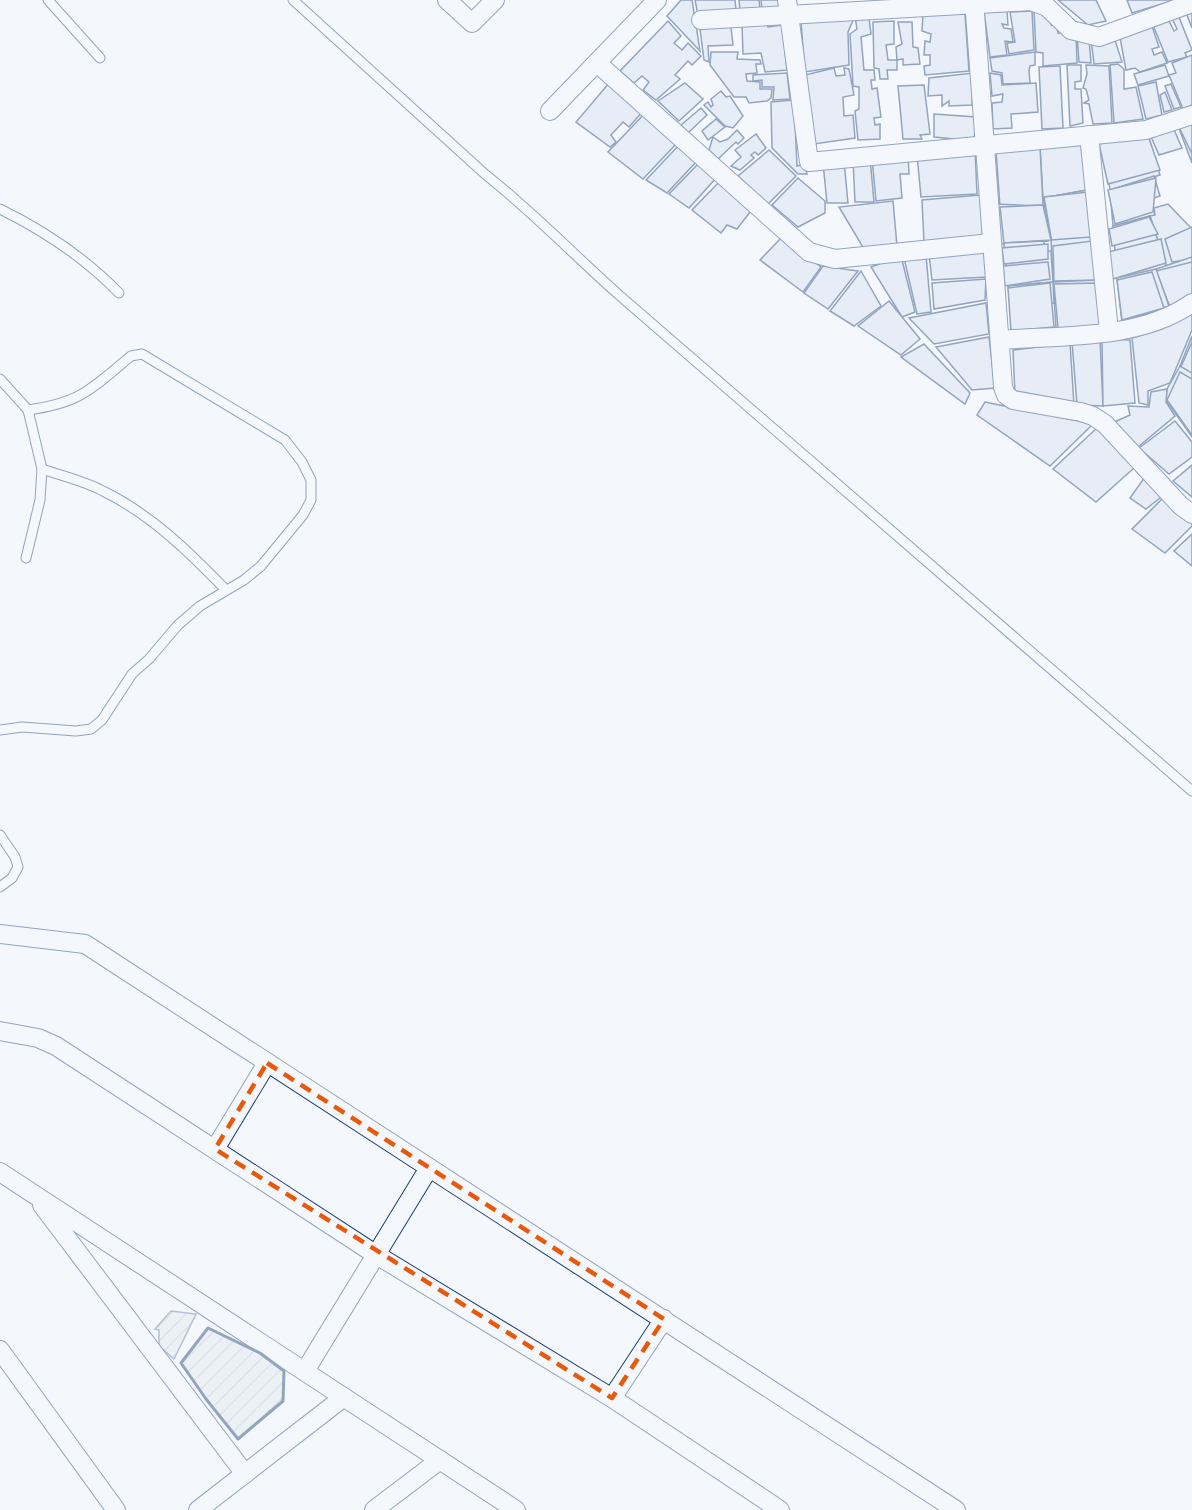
<svg xmlns="http://www.w3.org/2000/svg" width="1192" height="1510" font-family="Ubuntu,sans-serif">
  <style>
    .garden { fill: url(#garden-furrows); stroke: #687fa3; stroke-width: 1.5 }
    .building { fill: #d5e0f0; stroke: #1d3f73; stroke-width: 1.5 }
    .lines { fill: none; stroke-linecap: round; stroke-linejoin: round }
    .lane-casing { stroke: #1d3f73; stroke-width: 11 }
    .street-casing { stroke: #1d3f73; stroke-width: 20 }
    .lane { stroke: #f4f7fb; stroke-width: 9 }
    .street { stroke: #f4f7fb; stroke-width: 18 }
    .wall { stroke: #1d3f73; stroke-width: 3 }
    .marked { fill: none; stroke: #e8590c; stroke-width: 4.5; stroke-dasharray: 12 8; stroke-linejoin: round }
  </style>
  <defs>
    <pattern id="garden-furrows" width="10" height="10" patternUnits="userSpaceOnUse" patternTransform="scale(1.5)"><rect width="10" height="10" fill="#e3e9f0"/><path d="M-1 1l2-2M0 10L10 0M9 11l2-2" fill="none" stroke="#c2c9d1"/></pattern>
  </defs>
  <rect width="100%" height="100%" fill="#f4f7fb"/>
  <g class="garden">
    <path d="M171 1311 196 1314 174 1359 159 1346V1330L155 1329Z"/>
    <path d="M208 1328 260 1353 284 1371 283 1401 238 1439 206 1399 181 1363Z"/>
  </g>
  <g class="building">
    <path d="M681 0H692L700 51 667 16Z"/>
    <path d="M695 0H735L736 10 698 15Z"/>
    <path d="M739 0H759L760 9 740 10Z"/>
    <path d="M761 0H785L786 8 762 9Z"/>
    <path d="M1058 0H1096L1106 21 1088 25Z"/>
    <path d="M1127 0H1175L1132 13Z"/>
    <path d="M1192 7V28L1185 10Z"/>
    <path d="M996 8 997 12 1007 11 1008 25 1002 24 1004 28 1011 29 1013 42 1005 41 1007 55 990 57 984 11Z"/>
    <path d="M1032 11 1034 50 1009 54 1007 43 1015 42 1010 12Z"/>
    <path d="M1034 11 1048 16 1051 25 1057 27 1058 33 1076 34 1077 63 1043 66V53L1036 52Z"/>
    <path d="M1177 12 1192 50 1185 53 1187 57 1168 62 1151 20 1166 15 1174 31 1177 29 1170 14Z"/>
    <path d="M923 14H965L969 71 925 75 924 66 930 65V55H924L925 41 930 42 931 34 922 31Z"/>
    <path d="M855 17 869 18 871 34 861 37 864 70H874L875 80H871L872 89 877 88 881 117 874 118 875 125 880 124V139L858 140 855 111 859 109V87L853 86 850 34 857 29Z"/>
    <path d="M854 18 848 32 849 65 805 72 801 22Z"/>
    <path d="M1150 20 1159 47 1152 49 1154 55 1162 52 1167 63 1140 72 1135 68 1126 70 1119 32Z"/>
    <path d="M668 21 681 36 674 43 682 50 688 43 701 56 692 65 688 61 675 75 680 79 656 100 643 90 649 82 642 76 634 83 620 71Z"/>
    <path d="M894 21V44L886 45 888 60H897V70H887L888 79H880L879 69 874 68 873 22Z"/>
    <path d="M898 22H912L913 47 918 48 920 64 903 65V59L897 60 896 47 902 44Z"/>
    <path d="M767 23 768 27 782 25 787 70 765 72 761 53 743 54 742 25Z"/>
    <path d="M731 27 733 45 708 46 709 62 704 60 700 29Z"/>
    <path d="M1113 34 1122 62 1094 64 1091 39Z"/>
    <path d="M1077 35 1089 39 1091 63 1079 62Z"/>
    <path d="M711 52H738L737 59 760 60 761 64H756L757 73 746 74 747 81 760 82V89H772L771 98 767 101 749 103 746 97H734L710 65Z"/>
    <path d="M1035 52V65L1030 66 1029 71 1030 83 1003 84 1002 73 992 71 990 58Z"/>
    <path d="M1192 55V105L1183 109 1169 75 1176 73 1172 63Z"/>
    <path d="M1118 64 1124 69V89L1136 87 1143 119 1114 123 1110 65Z"/>
    <path d="M1067 65H1081V81L1075 82V89H1081L1083 123 1070 126Z"/>
    <path d="M1086 65 1109 66 1112 123 1093 124 1089 104 1084 103 1089 100 1086 89 1083 88 1087 74Z"/>
    <path d="M1165 65 1169 76 1138 85 1134 74Z"/>
    <path d="M1060 66 1063 128 1042 129 1039 67Z"/>
    <path d="M834 68 836 76 845 75 844 68 849 69 854 95 843 97 844 116 853 115 855 138 814 144 805 75Z"/>
    <path d="M787 73 790 99 773 100 774 87H762V80L753 81V75Z"/>
    <path d="M973 73 972 105 949 106V101L942 106V95L928 96 929 78Z"/>
    <path d="M990 73 1001 75 1002 85 1036 83 1038 112 1011 114 1012 128 993 129 992 103 1002 102 1003 94 992 96Z"/>
    <path d="M610 82 644 110 629 127 623 122 611 135 616 142 610 147 576 122Z"/>
    <path d="M1156 82 1162 115 1146 119 1138 86Z"/>
    <path d="M685 83 703 99 679 121 658 101Z"/>
    <path d="M1171 84 1181 107 1174 109 1165 86Z"/>
    <path d="M924 85 930 134 920 135 922 139H903L898 86Z"/>
    <path d="M721 91 726 97 730 96 743 116 733 128 725 126 704 105 708 102 711 107 713 105 711 99Z"/>
    <path d="M1165 92 1172 110 1164 112 1160 95Z"/>
    <path d="M794 100 797 166 805 164 807 174H798L772 148 771 102Z"/>
    <path d="M701 108 707 115 688 133 681 125Z"/>
    <path d="M647 111 677 143 643 179 608 152Z"/>
    <path d="M934 114 976 117 974 141 934 137Z"/>
    <path d="M1192 117V163L1177 123Z"/>
    <path d="M716 119 725 127 708 140 702 131Z"/>
    <path d="M1192 119V154L1177 123Z"/>
    <path d="M1172 125 1182 148 1159 155 1149 132Z"/>
    <path d="M737 130 744 138 738 144 736 142 718 159 709 150 713 137 720 142 728 139Z"/>
    <path d="M1147 131 1160 175 1110 190 1103 143Z"/>
    <path d="M1147 133 1160 170 1108 184 1099 144Z"/>
    <path d="M756 134 766 148 758 155 755 152 751 155 754 158 740 170 731 166 741 157 735 150Z"/>
    <path d="M1082 141 1088 189 1044 195 1041 145Z"/>
    <path d="M1082 142 1087 190 1043 198 1040 147Z"/>
    <path d="M679 145 697 161 667 193 646 180Z"/>
    <path d="M1038 146 1041 203 996 202 994 150Z"/>
    <path d="M1040 147 1043 205 1000 207 996 151Z"/>
    <path d="M975 149 977 194 921 197 917 155Z"/>
    <path d="M769 150 796 176 768 204 738 176Z"/>
    <path d="M908 155 909 174H900L902 198 876 201 872 158Z"/>
    <path d="M870 158 874 202H855L853 160Z"/>
    <path d="M844 161 848 203H827L823 163Z"/>
    <path d="M699 163 717 177 689 208 669 194Z"/>
    <path d="M1154 176 1160 196 1151 199 1155 215 1113 226 1110 190Z"/>
    <path d="M723 178 753 208 737 229 727 225 721 233 692 210Z"/>
    <path d="M798 178 825 201V213L798 227 772 205Z"/>
    <path d="M1156 178 1153 212 1115 224 1108 190Z"/>
    <path d="M1087 190 1089 209 1080 211V222H1089L1090 237 1051 240 1043 198Z"/>
    <path d="M1088 192 1095 238 1052 243 1044 197Z"/>
    <path d="M980 195 983 239 924 243 922 200Z"/>
    <path d="M893 201 897 246 864 249 839 207Z"/>
    <path d="M996 204 1041 206 1048 241 1001 244Z"/>
    <path d="M1168 204 1192 229V257L1166 266 1150 216 1155 215 1154 208Z"/>
    <path d="M1043 205 1051 240 1004 243 1000 207Z"/>
    <path d="M1150 216 1165 263 1117 278 1113 226Z"/>
    <path d="M1149 217 1158 234 1112 246 1109 229Z"/>
    <path d="M1192 227V259L1172 262 1165 239Z"/>
    <path d="M782 237 821 267 803 292 760 260Z"/>
    <path d="M1090 237 1098 280 1053 282 1051 240Z"/>
    <path d="M1161 239 1166 263 1113 279 1108 252Z"/>
    <path d="M1044 241 1045 251H1051L1053 282 1008 286 1004 243Z"/>
    <path d="M1092 241 1100 280 1054 281 1053 246Z"/>
    <path d="M1048 244V259L1004 264 1002 248Z"/>
    <path d="M984 252 987 277 932 280 929 254Z"/>
    <path d="M926 255 931 312 917 314 904 258Z"/>
    <path d="M901 256 915 312 902 317 871 267Z"/>
    <path d="M1192 257V296L1172 308 1156 269Z"/>
    <path d="M1048 262 1050 279 1005 286 1003 266Z"/>
    <path d="M1192 262V294L1170 307 1156 271Z"/>
    <path d="M823 266 858 271 828 309 804 293Z"/>
    <path d="M1156 269 1169 306 1122 322 1117 278Z"/>
    <path d="M861 271 881 306 854 326 830 311Z"/>
    <path d="M1152 272 1164 308 1122 320 1117 280Z"/>
    <path d="M986 279 985 300 934 309 932 283Z"/>
    <path d="M1098 280 1102 324 1056 328 1053 282Z"/>
    <path d="M1053 282 1054 303 1010 307 1008 286Z"/>
    <path d="M1050 283 1054 327 1011 331 1008 288Z"/>
    <path d="M1098 283 1104 327 1058 328 1054 284Z"/>
    <path d="M889 301 920 339 901 355 858 326Z"/>
    <path d="M986 303 989 334 934 344 909 318Z"/>
    <path d="M1192 311V330L1170 383 1148 391V405L1139 403 1132 338 1162 329Z"/>
    <path d="M1192 336V373L1180 366Z"/>
    <path d="M989 337 995 388 972 390 936 347Z"/>
    <path d="M1100 339 1103 406 1077 405 1072 342Z"/>
    <path d="M1102 339 1130 340 1135 403 1103 406Z"/>
    <path d="M1192 342V376L1180 369Z"/>
    <path d="M1070 343 1074 405 1015 394 1013 350Z"/>
    <path d="M924 344 970 393 965 404 901 357Z"/>
    <path d="M1180 366 1192 373V437L1166 400 1167 389Z"/>
    <path d="M1180 372 1192 379V435L1167 400Z"/>
    <path d="M1167 389 1166 402 1175 416 1138 447 1112 423 1130 415 1128 406 1149 407 1151 392Z"/>
    <path d="M985 402 1093 424 1050 466 977 415Z"/>
    <path d="M1175 421 1192 442V457L1169 474 1139 448Z"/>
    <path d="M1099 426 1134 468 1096 502 1053 469Z"/>
    <path d="M1192 465V497L1173 481Z"/>
    <path d="M1147 474 1165 494 1146 509 1130 498Z"/>
    <path d="M1166 495 1192 518V526L1165 553 1132 529Z"/>
    <path d="M1192 534V566L1174 551Z"/>
  </g>
  <g class="lines">
    <defs>
      <g id="lane">
        <path d="M48 0 100 58"/>
        <path d="M293 0 486 175C533 212 574 255 619 295L1192 791"/>
        <path d="M0 209C45 231 84 257 119 293"/>
        <path d="M0 379 28 410 42 469 40 500 26 558"/>
        <path d="M42 469C62 476 84 481 103 491 152 515 189 552 226 590"/>
        <path d="M0 730 22 727 76 731 91 729 102 720 132 674 149 659 178 625 200 606 244 580 261 566 303 515 311 500V480L302 462 285 440 142 354 131 356C91 389 81 403 28 410"/>
        <path d="M0 835 15 857 18 867 12 878 0 887"/>
      </g>
      <g id="street">
        <path d="M447 0 472 23 495 0"/>
        <path d="M787 0 809 162 1146 130 1192 115"/>
        <path d="M974 0 1003 387 1006 395 1013 400 1081 412 1093 416 1105 424 1181 506 1192 514"/>
        <path d="M701 20 1031 1 1047 7 1071 30 1099 37 1192 3"/>
        <path d="M597 63 809 252 835 259 991 243"/>
        <path d="M550 111 657 0"/>
        <path d="M1089 135 1109 331"/>
        <path d="M1001 340C1063 335 1140 340 1192 303"/>
        <path d="M0 934 85 944 956 1510"/>
        <path d="M0 1031 38 1038 56 1046 375 1254 612 1398 780 1510"/>
        <path d="M215 1149 267 1063"/>
        <path d="M0 1172 516 1510"/>
        <path d="M42 1205 245 1474"/>
        <path d="M0 1350 116 1510"/>
        <path d="M305 1371 429 1168"/>
        <path d="M612 1398 664 1319"/>
        <path d="M198 1510 344 1397"/>
        <path d="M374 1510 440 1460"/>
      </g>
    </defs>
    <use href="#lane" class="lane-casing"/>
    <use href="#street" class="street-casing"/>
    <use href="#lane" class="lane"/>
    <use href="#street" class="street"/>
    <path class="wall" d="M208 1328 260 1353 284 1371 283 1401 238 1439 206 1399 181 1363Z"/>
  </g>
  <path d="M0 0H1192V1510H0ZM267 1063 664 1319 612 1398 215 1149Z" fill="#f4f7fb" fill-opacity=".55" fill-rule="evenodd"/>
  <path class="marked" d="M267 1063 664 1319 612 1398 215 1149Z"/>
</svg>
